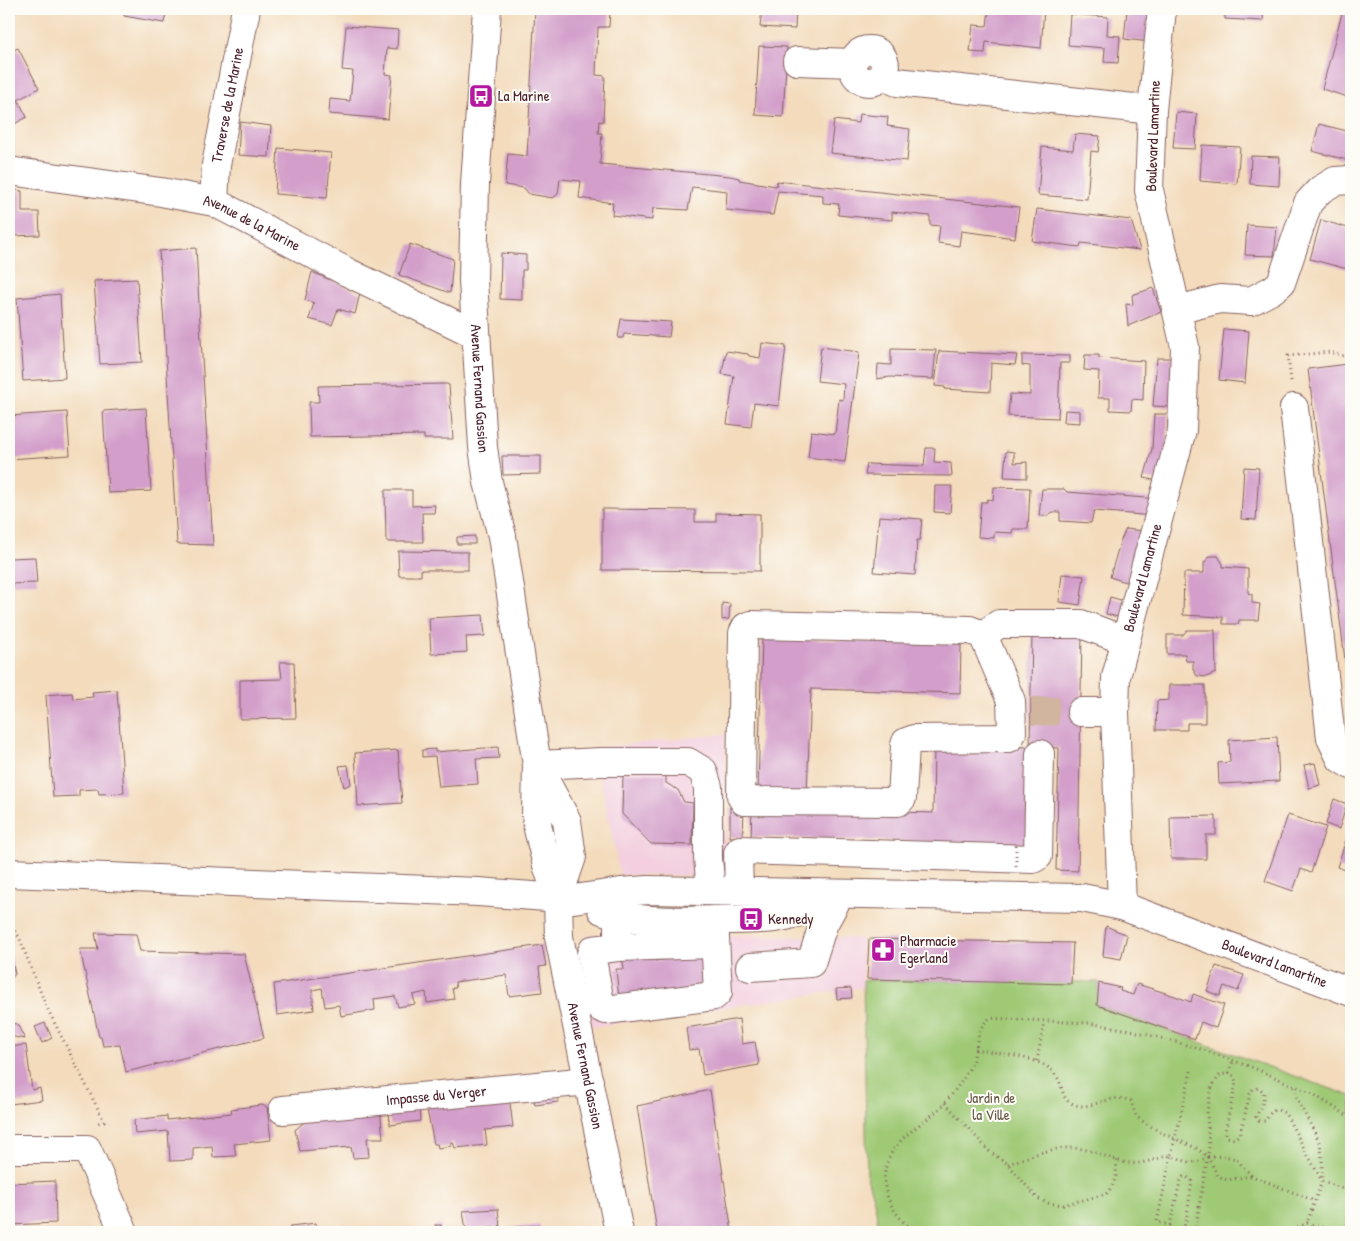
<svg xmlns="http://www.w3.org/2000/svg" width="1360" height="1241" font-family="'Patrick Hand',sans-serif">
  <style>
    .built { fill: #f3cfdf }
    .green { fill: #9fc975; stroke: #747450 }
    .building { fill: #d39fca }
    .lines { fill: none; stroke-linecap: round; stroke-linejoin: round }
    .minor-tunnel { stroke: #d1b59f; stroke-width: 28; stroke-dasharray: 28 14; stroke-linecap: butt }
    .minor-casing { stroke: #85615e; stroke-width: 30 }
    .path { stroke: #85615e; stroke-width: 3; stroke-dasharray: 1 4; stroke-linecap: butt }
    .minor { stroke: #fff; stroke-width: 28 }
    .path-bridge { stroke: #85615e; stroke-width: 3; stroke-dasharray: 1 4; stroke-linecap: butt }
    .labels { text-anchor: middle; stroke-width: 4; stroke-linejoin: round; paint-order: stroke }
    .poi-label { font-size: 15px; fill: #4a1f2b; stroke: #fdfcf7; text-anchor: start }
    .street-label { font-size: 15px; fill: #4a1f2b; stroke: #fdfcf7 }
    .park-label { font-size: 15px; fill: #685a45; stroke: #fdfcf7 }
  </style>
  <rect width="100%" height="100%" fill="#fdfcf7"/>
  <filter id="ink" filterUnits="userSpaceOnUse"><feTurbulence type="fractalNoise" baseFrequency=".02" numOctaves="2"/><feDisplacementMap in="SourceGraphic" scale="10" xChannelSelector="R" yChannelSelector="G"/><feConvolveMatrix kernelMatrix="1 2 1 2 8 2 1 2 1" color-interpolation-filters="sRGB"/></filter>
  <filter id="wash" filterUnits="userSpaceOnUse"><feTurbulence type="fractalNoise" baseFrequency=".0096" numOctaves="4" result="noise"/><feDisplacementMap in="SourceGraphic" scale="20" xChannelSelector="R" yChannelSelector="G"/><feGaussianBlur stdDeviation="1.12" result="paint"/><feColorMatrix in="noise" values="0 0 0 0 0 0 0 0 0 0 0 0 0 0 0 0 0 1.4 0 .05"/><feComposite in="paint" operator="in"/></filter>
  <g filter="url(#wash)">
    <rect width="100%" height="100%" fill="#f3dbbc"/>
    <g class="built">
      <path d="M725 734V876L620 875 594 748Z"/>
      <path d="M617 933 861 938 863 987 592 1027 577 947 587 935Z"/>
    </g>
    <path class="green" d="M863 980 1099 982 1098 1006 1351 1096V1232H879L875 1204 867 1177Z"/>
    <g id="blocks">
      <g class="building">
        <path d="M125 9H167L164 23 124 16Z"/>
        <path d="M535 9H610L609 27H598L596 75 605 76 603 122 599 121 598 133H602L600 164 730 176 739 178V180L776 186 777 181 1019 207 1015 238 961 231 959 246 938 243 940 226 930 225V216L892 212V220L838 215 839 204 823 203V195L778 191 773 215 726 210 727 191 692 187 688 210 653 208 652 220 612 215 613 203 579 198 581 181 560 179 558 194 553 198 529 194 524 188 505 185 508 154 527 156Z"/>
        <path d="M762 9H796L795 29 760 27Z"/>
        <path d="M989 9H1044L1041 48 986 42 985 53 970 52 973 25 987 26Z"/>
        <path d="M1127 9H1153L1150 42 1124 39Z"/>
        <path d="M1225 9H1264L1263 21 1225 19Z"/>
        <path d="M1343 9H1351V98L1322 89Z"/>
        <path d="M1070 14 1108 17 1107 35 1120 36 1118 63 1104 62 1105 48 1068 45Z"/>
        <path d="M346 26 398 30 397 49 387 48 385 74 392 75 388 119 329 114 330 99 350 101 353 71 342 70Z"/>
        <path d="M759 46 787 47 783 117 755 115Z"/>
        <path d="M18 48 39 88 18 100 27 117 9 127V52Z"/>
        <path d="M1176 112 1197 114 1195 149 1173 148Z"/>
        <path d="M859 114 888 117 887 126 910 129 907 161 830 153 834 120 858 123Z"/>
        <path d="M240 122 271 126 269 157 238 155Z"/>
        <path d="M1319 124 1351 132V161L1312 151Z"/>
        <path d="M1075 134 1100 136 1098 152 1091 151 1087 199 1038 195 1042 147 1073 150Z"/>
        <path d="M1202 145 1240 147 1237 184 1200 181Z"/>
        <path d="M278 148 331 153 327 198 275 194Z"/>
        <path d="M1251 156 1280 157 1279 186 1250 184Z"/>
        <path d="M9 189 22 191V212H39L40 235 9 236Z"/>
        <path d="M1037 209 1131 220 1140 250 1081 243 1080 247 1032 241Z"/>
        <path d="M1321 220 1351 229V270L1310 259Z"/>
        <path d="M1247 225 1277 227 1274 256 1245 255Z"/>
        <path d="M410 244 453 259 450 293 399 275Z"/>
        <path d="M196 248 200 322 213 545 177 544 164 324 159 251Z"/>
        <path d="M501 253 526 255V270H522V300L500 299Z"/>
        <path d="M312 272 360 293 355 314 338 309 332 325 309 319 314 303 305 300Z"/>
        <path d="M137 279 142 362 100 364 94 281Z"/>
        <path d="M1153 288 1161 312 1128 326 1126 304 1133 305 1132 295Z"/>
        <path d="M60 294 65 378 23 381 17 298Z"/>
        <path d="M621 319 671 322 669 337 624 334 623 338H618Z"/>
        <path d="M1224 329 1249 331 1245 383 1219 380Z"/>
        <path d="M762 343 786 346 779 406 754 403 751 427 727 424 734 376 722 374 726 351 748 354 749 356 760 358Z"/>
        <path d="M821 347 859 352 845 462 808 457 811 431 835 434 839 399 843 400 844 384 817 381Z"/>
        <path d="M891 349 936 350 933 379 890 377 877 379 878 364 891 365Z"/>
        <path d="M939 351 1017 355 1015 365 991 363 990 392 945 389V387L935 386Z"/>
        <path d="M1022 355 1070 356V363H1060L1058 418 1008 416 1010 394 1030 395V366L1022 365Z"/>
        <path d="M1085 355H1099V358L1144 361 1143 400 1132 399 1131 411 1110 410V398H1098L1099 371 1084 370Z"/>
        <path d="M1157 358H1173L1172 407 1153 406Z"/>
        <path d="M1347 364 1351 392V699H1350L1308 369Z"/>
        <path d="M447 384 449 385 453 439H424V435L310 437 309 402H319L318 386Z"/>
        <path d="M146 408 151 491 108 493 103 411Z"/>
        <path d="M1065 410 1080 411V423L1064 422Z"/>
        <path d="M67 412 70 455 9 459V416Z"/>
        <path d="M1154 414H1168L1167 444 1158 481 1144 478 1152 449Z"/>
        <path d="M926 448H935L934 462 951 463 952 476 865 475 867 464 924 466Z"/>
        <path d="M1006 451 1014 452V463L1027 462V478L1004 477Z"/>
        <path d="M502 456H541V474L503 475Z"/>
        <path d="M1244 467 1259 468 1256 520 1241 519Z"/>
        <path d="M935 486H952L950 513 934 512Z"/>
        <path d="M994 487 1030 488 1028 529H1013L1012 533 994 532V538L978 537 981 502H987V499L993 500Z"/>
        <path d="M1042 489H1064L1067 492 1159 499 1154 516 1094 511 1091 523 1060 521V512H1053L1046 516H1039Z"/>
        <path d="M385 490H412V506L435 505 434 513H422L423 542H388L386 540Z"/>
        <path d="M602 509 695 510V522H716V513L760 514V571L602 570Z"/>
        <path d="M879 516 922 519 920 540H917L915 575 874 572Z"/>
        <path d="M1126 529 1151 532 1135 585 1110 577 1120 542Z"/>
        <path d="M475 536V544H457V537Z"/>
        <path d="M398 551 468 552V570H421V576H399Z"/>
        <path d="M1210 556H1218L1223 564V567L1248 569V593L1252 594V603L1260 604 1258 620H1239L1238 624H1223V617L1183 615 1184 573H1204V563Z"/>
        <path d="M35 557 37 583 9 584V558Z"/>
        <path d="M1062 574 1084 576 1080 605 1059 602Z"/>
        <path d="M1110 597 1128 602 1122 618 1106 614Z"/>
        <path d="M722 603 730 604 729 619 722 620Z"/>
        <path d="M483 615 485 636 466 637 467 652 431 654 429 618Z"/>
        <path d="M1187 630H1215L1216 673 1206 677 1197 676 1193 669V661H1186L1185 654H1167V635H1183Z"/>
        <path d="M1032 633 1082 634 1078 871 1056 870 1059 748 1032 747 1029 845 751 837 752 808 933 813 934 745 1030 747Z"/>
        <path d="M762 638 961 644 960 693 811 689 807 794 758 792Z"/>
        <path d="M280 662H294L296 718 240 719V680L282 679Z"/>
        <path d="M1169 685H1205V723H1187V730H1156L1157 701 1169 700Z"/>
        <path d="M117 690 124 793 99 794 98 789 79 790V796L53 797 46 695 72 693 73 699 93 697 92 692Z"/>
        <path d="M1277 737 1279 781 1219 784 1218 763 1230 762 1229 740Z"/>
        <path d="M498 747 499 758 476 759 478 784 439 787 435 756 422 757V750L435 749V752Z"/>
        <path d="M398 750 402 803 358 806 355 753Z"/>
        <path d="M1315 763 1320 785 1309 788 1304 765Z"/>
        <path d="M348 765 351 784 344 787 339 766Z"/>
        <path d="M623 773 666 774V783L678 790 684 802 693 803 692 845 651 844 622 814Z"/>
        <path d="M1334 799 1347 804 1339 829 1326 824Z"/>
        <path d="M730 807 744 808 743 837H730Z"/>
        <path d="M1288 815 1326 827 1311 873 1301 869 1293 891 1265 881Z"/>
        <path d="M1216 816V835H1206V859H1171L1170 817Z"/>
        <path d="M1351 825V872L1337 867Z"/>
        <path d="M1106 926 1127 935 1121 959 1103 956Z"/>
        <path d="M95 933 136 934 140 951 244 954 264 1038 126 1072 120 1045 103 1046 101 1037H99L80 949H98Z"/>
        <path d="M869 939 1073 943 1071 984 867 979Z"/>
        <path d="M542 945 546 966 539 967 542 992 509 996 506 975 455 982 456 988H452L454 999 427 1003 426 992 413 995 415 1004 398 1007 395 996 374 999 375 1010 341 1016 339 1005 325 1007 322 988 312 990 314 1010 277 1015 274 984Z"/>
        <path d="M9 948 15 974 11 979H9Z"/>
        <path d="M654 953 655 961 708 955 711 988 619 998 616 969H624L622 956Z"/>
        <path d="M1216 966 1244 975 1238 991 1224 986 1220 996 1207 991Z"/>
        <path d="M1099 983 1121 988 1120 991 1133 995 1137 984 1172 995 1191 1002 1193 994 1224 1005 1216 1028 1201 1022 1195 1039 1097 1005Z"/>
        <path d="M851 988 852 998 837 999 836 989Z"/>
        <path d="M739 1019 742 1044 755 1042 759 1065 703 1075 699 1049 689 1050 686 1028Z"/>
        <path d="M9 1023 17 1024 25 1039 9 1036Z"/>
        <path d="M45 1023 52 1038 42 1043 35 1027Z"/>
        <path d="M26 1045 32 1090 40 1088 42 1100 10 1104 9 1092V1047Z"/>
        <path d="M710 1090 732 1232H657L637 1106Z"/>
        <path d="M558 1091V1102L535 1105 533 1093Z"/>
        <path d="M509 1095 513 1127 485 1130 487 1145 455 1148 453 1142H451V1146L438 1148 437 1144H434L426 1105Z"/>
        <path d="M262 1105 267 1107 271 1140 234 1144 236 1156 213 1157 212 1146 193 1148V1160L170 1161 168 1131 135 1134 134 1120 167 1116V1120L232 1113 231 1109Z"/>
        <path d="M419 1106 420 1121 390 1125 389 1109Z"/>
        <path d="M380 1110 383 1138H367L369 1157 353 1158 351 1147 300 1151 295 1130 303 1123 318 1116Z"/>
        <path d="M55 1181 56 1223 9 1225V1183Z"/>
        <path d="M498 1209 500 1227 466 1230 463 1211Z"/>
        <path d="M316 1223 318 1232H290V1226Z"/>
        <rect x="435" y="1225" width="6" height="7"/>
        <path d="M540 1225V1232H507V1228Z"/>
      </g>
    </g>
  </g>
  <g filter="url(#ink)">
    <use href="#blocks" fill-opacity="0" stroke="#85615e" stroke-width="1"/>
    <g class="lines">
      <path class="minor-tunnel" d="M1031 711 1081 712"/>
      <defs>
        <g id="minor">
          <path id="s1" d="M487 9 475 184 473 280 483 447 488 482 502 536 537 765 536 815 538 829 547 865 558 898 559 937 619 1232"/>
          <circle cx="869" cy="66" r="16"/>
          <path d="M797 61 853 63"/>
          <path d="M882 75 897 82 1152 110"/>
          <path id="s2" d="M9 171 161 192 214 202 347 272 475 334"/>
          <path id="s3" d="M214 202 216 165 246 9"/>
          <path d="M1177 310 1220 299 1251 301 1272 290 1281 283 1308 203 1320 190 1335 181 1351 180"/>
          <path d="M1294 408 1331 738 1341 759 1351 765"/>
          <path d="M983 635 1011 701 1012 733 1009 738 914 739 906 742 905 745 902 798 898 802 744 801 741 796 743 633 746 627 751 625 970 630 983 635 999 624H1081L1124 640"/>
          <path d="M1081 712H1115"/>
          <path d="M537 765 601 762H688L703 771 708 787V858L711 891"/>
          <path d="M538 767 567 821 572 857 558 898"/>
          <path id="s4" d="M9 873 478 892 574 899 621 892 648 890 1082 898 1122 906 1351 992"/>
          <path d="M739 891 738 853 740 850 1033 859 1038 856 1040 754"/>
          <path id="s5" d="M1122 906 1115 712 1116 677 1182 430 1185 347 1149 190 1152 110 1162 9"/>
          <path d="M602 910C640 925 683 920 724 920 745 919 768 921 789 915 804 912 818 905 832 898"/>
          <path d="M618 916V947L593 950 591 954 601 1008 606 1010 714 996 718 992 714 920"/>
          <path d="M618 947 714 944"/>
          <path d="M750 967 811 963 823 925 840 894"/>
          <path id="s6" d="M283 1110 589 1081"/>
          <path d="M9 1149H87L124 1232"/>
        </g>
      </defs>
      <use href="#minor" class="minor-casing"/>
      <g class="path">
        <path d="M1291 381 1288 356 1330 352 1351 358"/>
        <path d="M9 923 19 937 46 1006 100 1113 104 1121 98 1123"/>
        <path d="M975 1049C995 1053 1029 1056 1046 1066 1051 1069 1054 1073 1057 1077 1063 1085 1061 1098 1071 1103 1091 1114 1108 1091 1131 1101L1136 1116 1142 1121 1160 1132 1196 1148 1208 1157 1225 1156 1236 1159 1252 1176 1315 1201"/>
        <path d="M1037 1061 1044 1022"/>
        <path d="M1191 1071 1171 1155C1188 1162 1190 1166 1208 1157L1218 1176 1227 1180 1251 1176"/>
        <path d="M1229 1073 1233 1061"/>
        <path d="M1294 1087C1298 1108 1313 1124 1320 1145 1323 1156 1322 1170 1322 1181L1351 1192"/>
        <path d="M945 1103 990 1152 1008 1164 1037 1198 1047 1203 1063 1205 1106 1194 1112 1187 1116 1176 1117 1159"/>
        <path d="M1008 1164C1028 1157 1051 1147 1072 1148 1092 1148 1109 1160 1129 1163 1143 1165 1157 1158 1171 1155L1157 1222 1170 1225 1180 1182 1183 1177H1187L1192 1181 1186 1221 1182 1232"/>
        <path d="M915 1232C887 1211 873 1177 896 1146 906 1133 926 1121 939 1109 948 1101 956 1089 963 1079 966 1074 970 1068 972 1063 978 1047 975 1029 990 1018L1088 1023 1130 1030 1195 1047 1254 1068 1313 1094 1351 1118"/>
        <path d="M1195 1232 1209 1147 1207 1112 1212 1086 1220 1075 1229 1073 1234 1076 1236 1083 1225 1131 1227 1137 1234 1139 1240 1134 1250 1094 1253 1089 1259 1088 1264 1092 1263 1102 1256 1117 1259 1121H1265L1272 1111 1278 1110 1285 1113 1322 1181 1307 1223"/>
        <path d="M1289 1232 1307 1223 1337 1232"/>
      </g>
      <use href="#minor" class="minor"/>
      <path class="path-bridge" d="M1016 845V870"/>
    </g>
  </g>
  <defs>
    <symbol id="bus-square" viewBox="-11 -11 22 22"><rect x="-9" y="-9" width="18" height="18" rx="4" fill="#b5179e" stroke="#fdfcf7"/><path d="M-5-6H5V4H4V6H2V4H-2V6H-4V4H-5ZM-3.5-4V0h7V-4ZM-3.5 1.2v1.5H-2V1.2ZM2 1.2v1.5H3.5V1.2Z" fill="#fff"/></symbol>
    <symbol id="pharmacy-square" viewBox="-11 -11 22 22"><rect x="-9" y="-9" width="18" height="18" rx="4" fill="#b5179e" stroke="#fdfcf7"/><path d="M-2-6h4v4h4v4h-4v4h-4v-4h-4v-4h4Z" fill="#fff"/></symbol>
  </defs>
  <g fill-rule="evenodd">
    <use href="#bus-square" x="467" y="82" width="28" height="28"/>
    <use href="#bus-square" x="737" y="905" width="28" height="28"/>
    <use href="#pharmacy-square" x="869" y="936" width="28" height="28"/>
  </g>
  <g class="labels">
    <g class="poi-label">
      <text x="498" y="101">La Marine</text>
      <text x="768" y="924">Kennedy</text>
      <text x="900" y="946">Pharmacie<tspan x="900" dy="17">Egerland</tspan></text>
    </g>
    <g class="street-label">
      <text dy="5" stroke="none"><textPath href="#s3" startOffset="98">Traverse de la Marine</textPath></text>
      <text transform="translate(1153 136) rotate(-88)" y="5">Boulevard Lamartine</text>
      <text dy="5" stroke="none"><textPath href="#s2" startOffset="250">Avenue de la Marine</textPath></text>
      <text dy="5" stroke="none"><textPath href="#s1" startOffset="380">Avenue Fernand Gassion</textPath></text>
      <text dy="5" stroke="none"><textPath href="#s5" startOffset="332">Boulevard Lamartine</textPath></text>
      <text dy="5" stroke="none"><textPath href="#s4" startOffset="1278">Boulevard Lamartine</textPath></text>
      <text dy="5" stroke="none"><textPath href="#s1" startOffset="1068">Avenue Fernand Gassion</textPath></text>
      <text dy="5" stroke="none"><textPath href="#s6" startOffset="154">Impasse du Verger</textPath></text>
    </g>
    <g class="park-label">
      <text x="991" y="1103">Jardin de<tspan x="991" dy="17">la Ville</tspan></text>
    </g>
  </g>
  <rect width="1360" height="1241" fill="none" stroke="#fdfcf7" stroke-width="30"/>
</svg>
